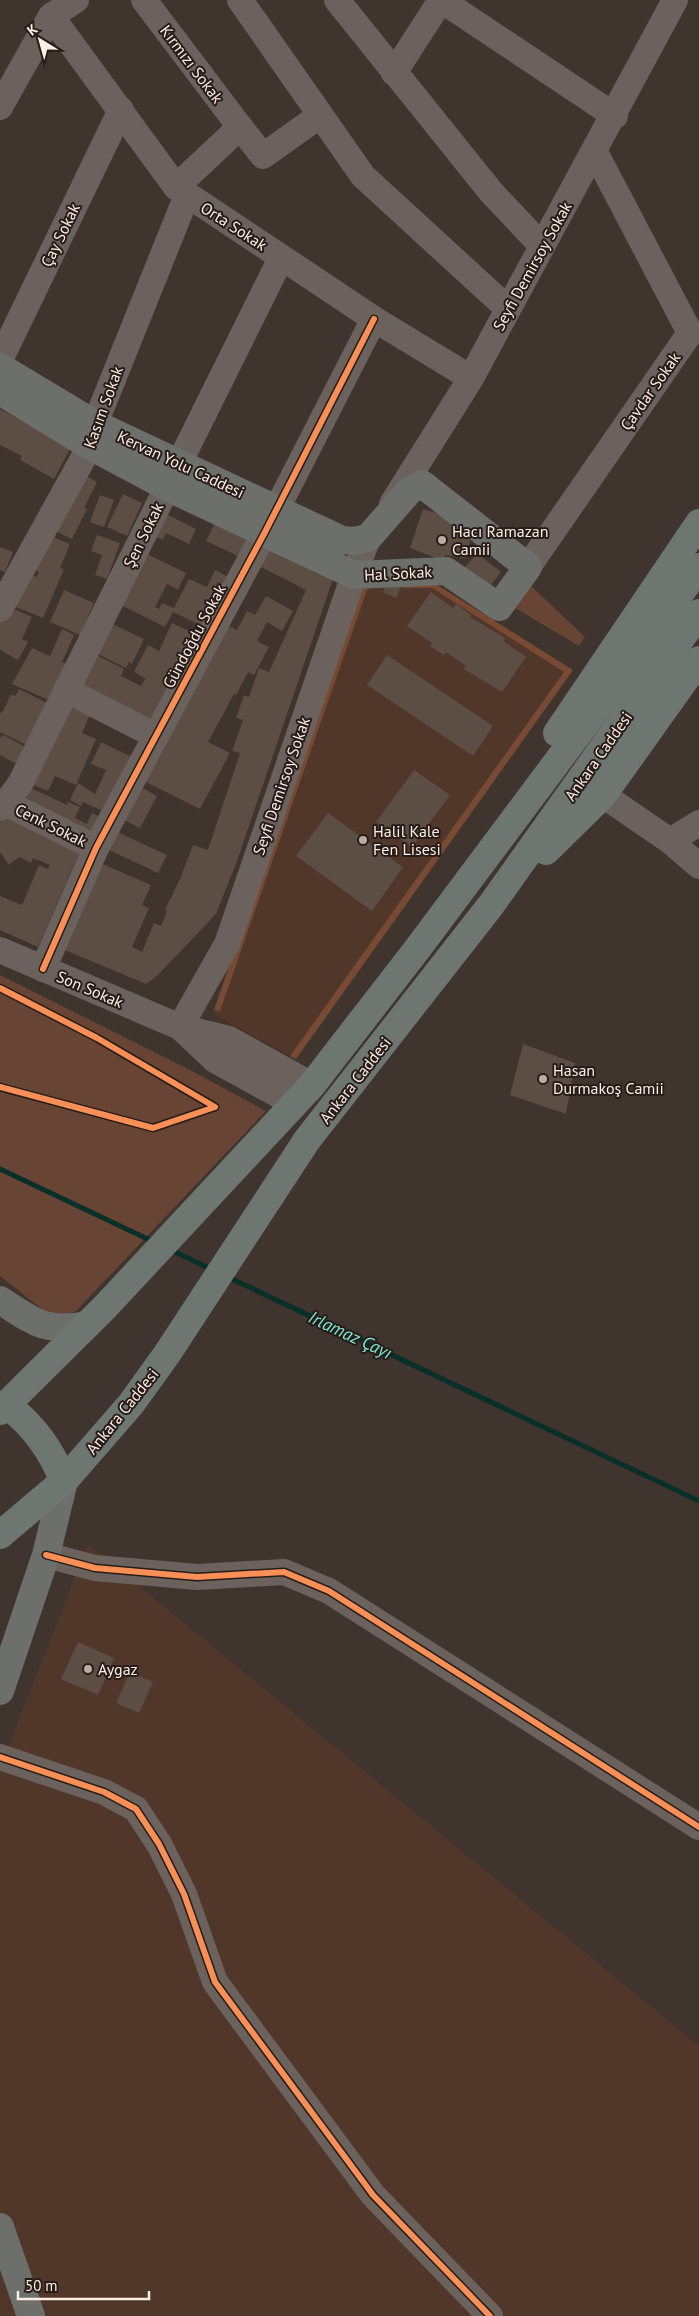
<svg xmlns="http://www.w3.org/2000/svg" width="699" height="2316" font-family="'PT Sans',sans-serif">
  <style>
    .built { fill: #513729 }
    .green { fill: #674433 }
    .forest { fill: #794a33 }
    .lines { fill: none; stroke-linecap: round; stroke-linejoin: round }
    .stream { stroke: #082f28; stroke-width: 5 }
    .building { fill: #5c4d45 }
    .minor { stroke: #6b625d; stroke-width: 26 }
    .major { stroke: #6d6f6a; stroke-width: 28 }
    .highway { stroke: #6d7670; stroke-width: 28 }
    .cycleway-casing { stroke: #271c17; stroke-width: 9 }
    .cycleway { stroke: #f78f57; stroke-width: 6 }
    .poi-dot { fill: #baaca5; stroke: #271c17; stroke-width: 2 }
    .labels { text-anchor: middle; stroke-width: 4; stroke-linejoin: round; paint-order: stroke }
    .street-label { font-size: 16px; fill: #fcede5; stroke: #271c17 }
    .poi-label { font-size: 16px; fill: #fcede5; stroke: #271c17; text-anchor: start }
    .water-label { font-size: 18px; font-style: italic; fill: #79ebd5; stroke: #271c17 }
  </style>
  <rect width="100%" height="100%" fill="#40342e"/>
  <g class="built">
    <path d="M362 583H434L573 670 296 1059 213 1014Z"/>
    <path d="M88 1544 699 2046V2316H0V1767Z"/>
  </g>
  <g class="green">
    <path d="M528 583 585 637 579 646 512 606Z"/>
    <path d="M0 975 188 1069 266 1111 76 1311 62 1317 47 1313 0 1276Z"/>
  </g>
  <g class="forest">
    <path d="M403 582 434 583 573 670 296 1059 290 1056 564 672 432 588H403Z"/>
    <path d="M362 583 369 584 220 1011 214 1010Z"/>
  </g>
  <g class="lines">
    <g class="stream">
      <path d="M0 1169 154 1242"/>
      <path d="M171 1250 213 1270"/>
      <path d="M228 1277 699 1501"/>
    </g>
  </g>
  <g class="building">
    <path d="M0 409 71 447 54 479 20 460 22 456 0 445Z"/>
    <path d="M84 475 97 482 84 508 87 509 72 539 53 530Z"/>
    <path d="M123 494 142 503 127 536 107 527Z"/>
    <path d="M100 495 114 500 104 527 90 522Z"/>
    <path d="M423 509 460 520 473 531 465 558 445 555 444 561 410 548Z"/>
    <path d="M162 512 196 529 189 544 166 533 163 540 151 535Z"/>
    <path d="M215 523 250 540 242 558 206 541Z"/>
    <path d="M43 533 70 544 60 568 64 569 43 618 8 604 22 571 37 577 39 572 29 568Z"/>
    <path d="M97 535 120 543 107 579 95 575 102 555 91 551Z"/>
    <path d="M269 546 317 571 315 573 333 579 237 861 216 914 157 976 146 984 60 948 98 862 151 885 142 905 149 908 132 947 142 952 154 923 161 926 167 911 165 910 180 879 193 845 208 850 240 753 232 751 243 720 236 718 244 695 249 697 259 668 269 672 306 590 259 566Z"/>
    <path d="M0 547 13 552 5 572 0 570Z"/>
    <path d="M143 552 186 573 178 590 167 584 155 607 159 609 162 603 174 608 189 579 207 587 215 570 228 577 204 627 173 612 165 627 117 603Z"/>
    <path d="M477 553 501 572 488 589 464 569Z"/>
    <path d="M390 578 403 582 396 598 383 592Z"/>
    <path d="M64 590 94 603 80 635 50 622Z"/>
    <path d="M431 592 453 608 456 604 471 615 470 617 505 638 503 641 526 657 502 692 464 669 466 666 446 652 444 655 430 646 432 643 407 626Z"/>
    <path d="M266 596 293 611 282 631 267 622 257 641 269 647 254 675 248 672 236 695 234 694 208 742 230 753 200 809 144 781 227 625 237 630 247 611 255 615Z"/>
    <path d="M6 606 32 617 22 639 28 642 18 660 0 650V620Z"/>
    <path d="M108 622 144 639 132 664 129 662 126 668 94 652Z"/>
    <path d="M172 623 199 636 186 664 178 660 185 664 154 726 82 690 92 653 124 669 121 676 141 686 145 679 149 681 134 672 148 645 159 651Z"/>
    <path d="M62 629 74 635 62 662 68 664 51 701 12 684 32 648 50 656Z"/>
    <path d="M387 655 493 726 473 756 367 685Z"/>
    <path d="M19 689 51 705 31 747 0 732V712L2 713 11 694 15 696Z"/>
    <path d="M71 699 93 708 82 733 96 739 76 785 55 776 48 791 33 785Z"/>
    <path d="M3 735 29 749 20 766 0 755V736L2 738Z"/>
    <path d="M101 742 130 756 105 812 83 802 81 806 70 800 78 783 95 794 106 770 91 764Z"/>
    <path d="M414 770 450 795 412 847 376 822Z"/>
    <path d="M139 786 157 796 140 828 122 819Z"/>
    <path d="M31 788 67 805 68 802 80 807 75 818 87 824 92 813 102 818 93 838 23 807Z"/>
    <path d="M328 813 403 867 372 911 296 856Z"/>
    <path d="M10 815 81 849 38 947 0 930V896L22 905 39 865 48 869 50 865 33 858 31 863 19 857 9 865 0 852V822Z"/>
    <path d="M115 831 167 855 158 873 107 849Z"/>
    <path d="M523 1044 575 1063 566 1114 510 1095Z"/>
    <path d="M78 1642 114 1658 98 1695 61 1679Z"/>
    <path d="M130 1672 153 1682 139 1713 116 1703Z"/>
  </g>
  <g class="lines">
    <g class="minor">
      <path d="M144 0 240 127"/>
      <path d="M240 0 363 176 508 309"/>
      <path d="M337 0 491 192 542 246"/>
      <path d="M441 0 615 116"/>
      <path d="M51 16 176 187 374 319 471 378"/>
      <path d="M394 73 441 0"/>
      <path d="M0 107 51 16 76 0"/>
      <path d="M176 187 240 127 263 156 319 116"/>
      <path d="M0 360 121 110"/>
      <path d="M392 504 471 378 675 0"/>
      <path d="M528 567 690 333 595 152"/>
      <path d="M0 609 90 446 95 424 187 195"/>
      <path d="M66 690 156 736"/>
      <path d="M603 795 670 841 699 866"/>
      <path d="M6 803 96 848"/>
      <path d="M0 808 6 803 20 784 281 258"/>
      <path d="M670 841 699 823"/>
      <path d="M0 950 180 1027 229 1039 312 1085"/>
      <path d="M43 969 96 848 264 534 374 319"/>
      <path d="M180 1027 227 944 354 575 368 538"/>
      <path d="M181 1028 215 1060 295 1104"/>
      <path d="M46 1555 95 1568 197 1577 284 1572 329 1591 699 1827"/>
      <path d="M0 1757 104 1792 136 1809 159 1844 184 1894 215 1982 373 2195 490 2316"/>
    </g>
    <g class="major">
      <path d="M0 367 95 424 342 540 354 541 368 538 410 490 422 484 528 567 499 607 446 571 354 575 167 487 90 446 0 391"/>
      <path d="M0 1300C34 1322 45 1333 87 1325"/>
      <path d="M0 1691 46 1555 64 1481"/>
      <path d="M0 2227 31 2316"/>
    </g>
    <g class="highway">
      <path d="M557 733 699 523"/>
      <path d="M546 851 603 795 699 660"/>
      <path d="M7 1405C35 1427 50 1449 64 1481"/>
      <path d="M0 1411 105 1307 312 1085 418 948 622 675 699 567"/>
      <path d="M0 1535 64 1481 131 1404 167 1354 307 1140 491 905 699 613"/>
    </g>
    <defs>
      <g id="cycleway">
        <path d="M43 969 96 848 264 534 374 319"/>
        <path d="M0 988 97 1038 215 1107 153 1128 0 1087"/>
        <path d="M46 1555 95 1568 197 1577 284 1572 329 1591 699 1827"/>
        <path d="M0 1757 104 1792 136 1809 159 1844 184 1894 215 1982 373 2195 490 2316"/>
      </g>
    </defs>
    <use href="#cycleway" class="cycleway-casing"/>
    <use href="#cycleway" class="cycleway"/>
  </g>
  <g class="poi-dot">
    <circle cx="442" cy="540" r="5"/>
    <circle cx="363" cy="840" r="5"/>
    <circle cx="543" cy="1079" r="5"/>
    <circle cx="88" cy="1669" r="5"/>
  </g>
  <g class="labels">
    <g class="street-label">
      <text transform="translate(192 64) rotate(53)" y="6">Kırmızı Sokak</text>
      <text transform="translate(234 226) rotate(33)" y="6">Orta Sokak</text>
      <text transform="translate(60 235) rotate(-64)" y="6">Çay Sokak</text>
      <text transform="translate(532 266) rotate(-61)" y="6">Seyfi Demirsoy Sokak</text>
      <text transform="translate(650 391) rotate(-55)" y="6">Çavdar Sokak</text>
      <text transform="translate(103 407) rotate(-70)" y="6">Kasım Sokak</text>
      <text transform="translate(181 464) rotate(25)" y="6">Kervan Yolu Caddesi</text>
      <text transform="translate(143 535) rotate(-64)" y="6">Şen Sokak</text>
      <text transform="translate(398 573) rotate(-3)" y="6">Hal Sokak</text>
      <text transform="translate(194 636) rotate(-62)" y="6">Gündoğdu Sokak</text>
      <text transform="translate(598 756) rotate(-55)" y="6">Ankara Caddesi</text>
      <text transform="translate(281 786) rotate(-71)" y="6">Seyfi Demirsoy Sokak</text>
      <text transform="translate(51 825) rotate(26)" y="6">Cenk Sokak</text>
      <text transform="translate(90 989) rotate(23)" y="6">Son Sokak</text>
      <text transform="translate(355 1080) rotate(-52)" y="6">Ankara Caddesi</text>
      <text transform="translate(122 1411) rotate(-51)" y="6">Ankara Caddesi</text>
    </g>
    <g class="poi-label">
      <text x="452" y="537">Hacı Ramazan<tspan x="452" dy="18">Camii</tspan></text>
      <text x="373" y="837">Halil Kale<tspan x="373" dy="18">Fen Lisesi</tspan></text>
      <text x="553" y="1076">Hasan<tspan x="553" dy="18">Durmakoş Camii</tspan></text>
      <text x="98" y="1675">Aygaz</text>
    </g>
    <g class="water-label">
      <text transform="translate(350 1335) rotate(25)" y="6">Irlamaz Çayı</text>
    </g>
  </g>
  <g transform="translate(40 40) rotate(323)" stroke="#271c17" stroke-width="4" paint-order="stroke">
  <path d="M0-4L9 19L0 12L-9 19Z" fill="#fcede5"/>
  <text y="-8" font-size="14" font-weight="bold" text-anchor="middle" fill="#fcede5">K</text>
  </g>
  <path d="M18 2291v8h131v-8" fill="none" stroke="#fcede5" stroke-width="2.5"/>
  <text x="25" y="2291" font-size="15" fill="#fcede5" stroke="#271c17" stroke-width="4" paint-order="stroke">50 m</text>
</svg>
